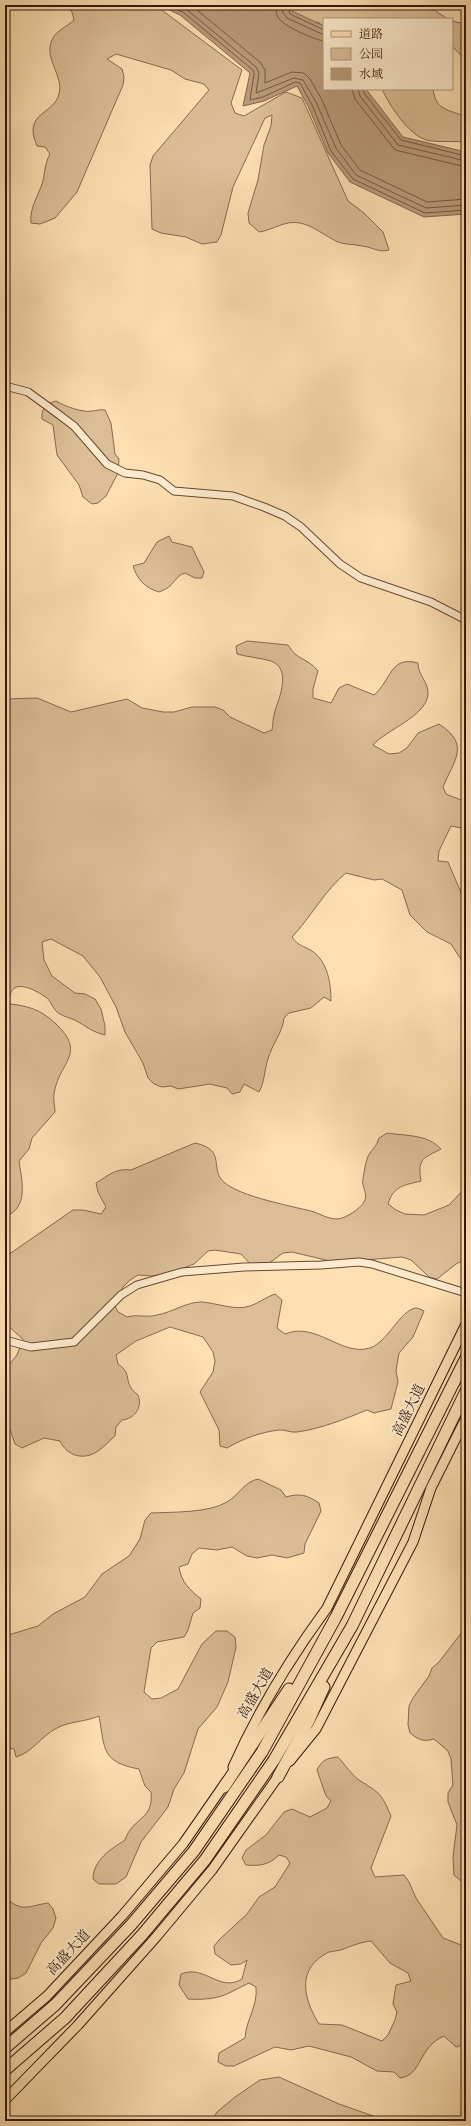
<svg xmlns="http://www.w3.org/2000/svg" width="471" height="2126" font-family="Alegreya,'Noto Serif SC',serif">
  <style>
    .green { fill: #dbbe95; stroke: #876a50; fill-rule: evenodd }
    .water { fill: #b89b79; stroke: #83664d }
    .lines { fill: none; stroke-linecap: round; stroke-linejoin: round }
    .shore { stroke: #765842; stroke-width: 1 }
    .minor-casing { stroke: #664834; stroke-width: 9 }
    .major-casing { stroke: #33160a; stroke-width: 11 }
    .highway-casing { stroke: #33160a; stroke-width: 13 }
    .minor { stroke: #feebcd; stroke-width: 7 }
    .major { stroke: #fde0b2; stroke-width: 9 }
    .highway { stroke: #fde0b2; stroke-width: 11 }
    .labels { text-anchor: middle; stroke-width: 4; stroke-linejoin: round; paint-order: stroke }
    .street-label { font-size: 14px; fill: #33160a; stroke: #feebcd }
  </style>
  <rect width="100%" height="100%" fill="#fde0b2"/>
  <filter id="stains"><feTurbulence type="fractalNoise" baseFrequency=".005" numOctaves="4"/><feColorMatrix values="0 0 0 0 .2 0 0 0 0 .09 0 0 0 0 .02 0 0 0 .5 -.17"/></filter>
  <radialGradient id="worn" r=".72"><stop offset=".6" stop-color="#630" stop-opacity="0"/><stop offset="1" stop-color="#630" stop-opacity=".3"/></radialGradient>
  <g class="green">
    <path d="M66 5H155L242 70 231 103 235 113 244 116 286 92 302 98 348 201 364 213 383 232 389 250C378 253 373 247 362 246 354 244 346 245 338 242 325 236 314 226 300 223 284 220 274 230 259 232L249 223 248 213 258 180 264 145 271 126 272 115 265 118 233 187 221 235 217 242 202 244 186 237 161 233 152 229 150 165 153 156 209 90 204 84 185 79 171 70 116 54 107 59 122 69 124 77 123 85 77 192 55 218 40 224 31 223C29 208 39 195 43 181 45 171 45 163 50 154L45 147 37 146C22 112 54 115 59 94 64 74 42 58 53 38 56 31 68 26 74 20L72 12Z"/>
    <path d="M286 5H432L437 12 448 19H324V27L318 22 303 24Z"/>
    <path d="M452 21 466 24V61L452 46Z"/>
    <path d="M382 89H433C436 111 448 109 466 117V142C454 141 443 142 432 141 412 141 389 105 382 89Z"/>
    <path d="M56 401C64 406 83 413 92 411 97 411 99 409 105 410L111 423 115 454 119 459 118 473 106 496 98 503 92 504 83 497 79 485 57 455 53 425 42 419C41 409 46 403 56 401Z"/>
    <path d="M169 536 172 542 192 547 204 572 202 578H195L185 573C174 576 175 587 159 592 145 588 137 579 133 566L144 563 157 542Z"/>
    <path d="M247 641 288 645C297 661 307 657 318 671L313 689V698L331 703 339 688 347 684 374 695C391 681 390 655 418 663 418 676 429 682 428 695 425 717 386 730 373 745L389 754 399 753 407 748 418 733 439 724C471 745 454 760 443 787L446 794 466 802V829L451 826 439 851 438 861 448 862 462 895 466 900V967L451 944 427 932 410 915 402 890 382 879 374 880 346 873C325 890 311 917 292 937 298 946 304 946 312 951 328 962 331 984 331 1001L324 997 311 1008 289 1013 284 1018C283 1032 272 1044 268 1059 264 1071 265 1081 259 1092L244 1084 240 1092 232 1094 227 1088 210 1084 178 1089 171 1086 162 1087 154 1084 148 1078 143 1063 125 1032 116 1007 100 977 83 956 51 939 42 942 44 960 52 976 75 993 85 994 95 999 101 1009 105 1026V1035C92 1032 86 1026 75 1020 70 1018 65 1017 60 1014 52 1010 52 1000 44 996 31 987 7 977 10 1004 29 1006 41 1010 55 1023 88 1054 59 1061 54 1094 53 1099 55 1107 55 1112L32 1138 29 1149 19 1161C22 1182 29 1207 5 1217V699L37 698 71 712 127 699 142 708 163 712H174L192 707H215L223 710 230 717 264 733 272 730C273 724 273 717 275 711 279 698 292 669 271 661 260 658 248 657 237 654L236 646Z"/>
    <path d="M387 1133C406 1136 427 1134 441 1149 424 1158 417 1158 421 1181 405 1185 393 1186 388 1204L396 1210 405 1214 424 1215 449 1205 466 1187V1259L456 1264 437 1279 429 1277 411 1260 402 1257 352 1261H330L292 1252 283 1253 261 1269 253 1267 241 1254 215 1250 208 1251 194 1264 170 1273 152 1276 138 1275 130 1280 123 1287 114 1304 118 1312 127 1317C137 1314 147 1318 157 1315 173 1312 186 1302 202 1302 217 1303 235 1311 250 1306 259 1303 266 1297 275 1294L282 1300 277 1328 285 1334C316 1321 342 1357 370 1348 388 1342 400 1310 416 1308 418 1308 422 1310 424 1311L413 1337 399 1353 396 1371 398 1382 391 1409 374 1413 367 1410C345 1419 320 1429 297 1432 290 1433 284 1429 279 1430 261 1432 242 1439 227 1448L220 1446 219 1430 200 1392 213 1372 215 1361 213 1352 203 1337 170 1327 136 1341 116 1355 118 1364C131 1373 125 1378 131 1388 133 1391 136 1393 138 1395 143 1408 134 1419 122 1420L116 1427 115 1436C109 1441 104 1447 98 1451 84 1461 67 1456 60 1441L44 1438 22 1448 15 1444 9 1427 5 1403V1370L17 1355 23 1339C16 1334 12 1328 5 1324V1257L73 1210H83L101 1214 106 1207 98 1192 96 1183C109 1175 116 1168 131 1170L195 1143C228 1150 208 1170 225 1183 240 1196 290 1206 311 1211 319 1213 327 1219 337 1219 345 1219 360 1209 364 1202 369 1194 361 1187 363 1179 364 1172 366 1158 370 1153 375 1146 376 1147 379 1138Z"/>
    <path d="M258 1479 281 1490 286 1497C300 1493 307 1495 319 1503L321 1511 305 1544 304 1553 287 1558 272 1555 257 1558 247 1556 232 1547 217 1550 199 1548 192 1554 188 1564 179 1567C181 1582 190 1590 201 1599L200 1608 193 1613 188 1630 184 1637 157 1642 151 1648 144 1692 152 1699 161 1698 178 1689 202 1644 216 1631H227L235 1637 236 1647 228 1682 217 1707 198 1729 184 1773 174 1789 168 1807 141 1842 126 1877 116 1884H99L93 1879C93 1860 111 1849 125 1840 133 1816 154 1821 151 1792L145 1786 139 1769C101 1762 105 1749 99 1716 85 1722 70 1721 57 1728 41 1736 33 1752 16 1757L14 1749 5 1748V1636L38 1626 53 1614 85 1597 102 1574 129 1556 140 1539 145 1520 151 1513C172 1512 209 1513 227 1502 239 1495 244 1482 258 1479Z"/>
    <path d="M466 1589V1878L461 1881 454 1875 453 1857 457 1825 448 1802V1793L453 1785 451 1759 448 1751 434 1739C423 1742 419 1740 410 1733L408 1725 409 1706 413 1698 429 1676 432 1668 439 1662 462 1632 463 1604Z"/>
    <path d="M338 1757C344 1764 353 1776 359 1780 379 1793 381 1792 391 1816L371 1868 375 1877 404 1875 409 1882 416 1898 443 1938 466 1947V2044L456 2047 444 2036C418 2047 422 2076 400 2078L394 2072 377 2071 351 2057 309 2046 291 2050 275 2047 234 2066H226L218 2062 219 2053 245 2038C246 2020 258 2006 256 1987L249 1983C242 1986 236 1990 229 1993 218 1999 200 2000 188 1999L179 1985 181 1974C205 1964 219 1993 242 1979L247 1960 241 1964 231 1965 215 1954 214 1946 220 1939 247 1914 259 1897 275 1887 290 1863 286 1857 279 1855C269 1865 260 1866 246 1865L242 1858 246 1850 266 1835 284 1812 292 1809 310 1817 327 1808 331 1801 326 1796 317 1770C322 1760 327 1758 338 1757ZM371 1941 390 1963 408 1973 411 1981 396 1985 393 2004 397 2012 395 2020 388 2035 382 2041 342 2025 319 2024C303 1998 296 1968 329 1952 333 1951 337 1951 341 1950 351 1946 361 1942 371 1941Z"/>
    <path d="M5 1897C22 1913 28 1906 48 1903L53 1909 56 1918 53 1928 41 1943 26 1973 18 1978 5 1980Z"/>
    <path d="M279 2077 339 2104 382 2119V2121H211L217 2112 235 2097 260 2080Z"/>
  </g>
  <path class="water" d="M159 5H291L292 11 324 26V89H366L403 137 466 152V214L424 217 350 182 328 153 308 106 297 86 264 101 243 106 250 73 180 15Z"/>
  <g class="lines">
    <g class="shore">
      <path d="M166 5 183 12 253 70 254 74 250 100 263 97 295 82 300 83 312 105 331 151 353 179 425 213 466 210"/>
      <path d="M179 5 186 9 256 67 259 73 256 93 294 78 303 80 316 102 336 148 356 175 426 208 466 205"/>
      <path d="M191 5 261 63 265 70V83L292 72 304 73 310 79 322 100 341 145 360 170 427 202 466 199"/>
      <path d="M276 5C276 11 276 16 280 20 286 27 315 40 324 41"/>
      <path d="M282 5 283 13 287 18 324 35"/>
      <path d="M287 5 290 14 324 30"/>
      <path d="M352 89 355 99 395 150 466 167"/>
      <path d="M358 89 360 96 398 145 466 161"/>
      <path d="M363 89 364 93 401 140 466 156"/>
    </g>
    <defs>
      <g id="minor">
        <path d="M5 386 28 392 50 408 74 426 107 464 125 473 143 475 160 480 174 491 233 496 264 507 285 516 301 527 340 564 361 578 431 602 466 620"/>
        <path d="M5 1340 31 1347 74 1342 121 1295 137 1285 182 1272 244 1267 321 1265 359 1262 372 1264 466 1293"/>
      </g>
      <g id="major">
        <path d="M290 1761 316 1729 413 1542 431 1488 466 1418"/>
        <path d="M233 1767C258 1711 291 1657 327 1608L466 1324"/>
        <path d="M5 2032 47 1996 122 1916 183 1844 226 1782"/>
        <path d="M5 2100 78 2025 157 1936 212 1870 282 1771"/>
      </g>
      <g id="highway">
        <path d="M278 1777 309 1720 324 1687"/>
        <path d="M224 1787 289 1689"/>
        <path d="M5 2048 55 2005 131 1925 194 1851 262 1752 336 1617 466 1358"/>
        <path d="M5 2070 65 2018 142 1935 205 1860 274 1760 352 1626 466 1391"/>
      </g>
    </defs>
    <use href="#minor" class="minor-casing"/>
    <use href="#major" class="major-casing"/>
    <use href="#highway" class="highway-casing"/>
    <use href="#minor" class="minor"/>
    <use href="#major" class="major"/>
    <use href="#highway" class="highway"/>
  </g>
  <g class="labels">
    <g class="street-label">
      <text transform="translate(408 1410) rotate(-64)" y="5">高盛大道</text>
      <text transform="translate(255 1693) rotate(-60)" y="5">高盛大道</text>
      <text transform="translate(68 1952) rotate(-47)" y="5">高盛大道</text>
    </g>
  </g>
  <rect width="471" height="2126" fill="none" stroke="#fde0b2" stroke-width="20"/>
  <rect x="6" y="6" width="459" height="2114" fill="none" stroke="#33160a" stroke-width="2"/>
  <rect x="10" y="10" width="451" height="2106" fill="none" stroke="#33160a"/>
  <rect x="323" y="18" width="130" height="72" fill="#feebcd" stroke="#ad967f"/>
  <rect x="331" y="31" width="20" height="6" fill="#fde0b2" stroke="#ad967f"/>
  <text x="359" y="38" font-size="12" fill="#33160a">道路</text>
  <rect x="331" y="48" width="20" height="12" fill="#dbbe95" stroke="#ad967f"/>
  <text x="359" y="58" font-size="12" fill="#33160a">公园</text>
  <rect x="331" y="68" width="20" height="12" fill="#b89b79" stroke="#ad967f"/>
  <text x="359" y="78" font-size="12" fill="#33160a">水域</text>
  <rect width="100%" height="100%" filter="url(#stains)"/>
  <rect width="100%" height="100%" fill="url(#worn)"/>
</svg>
